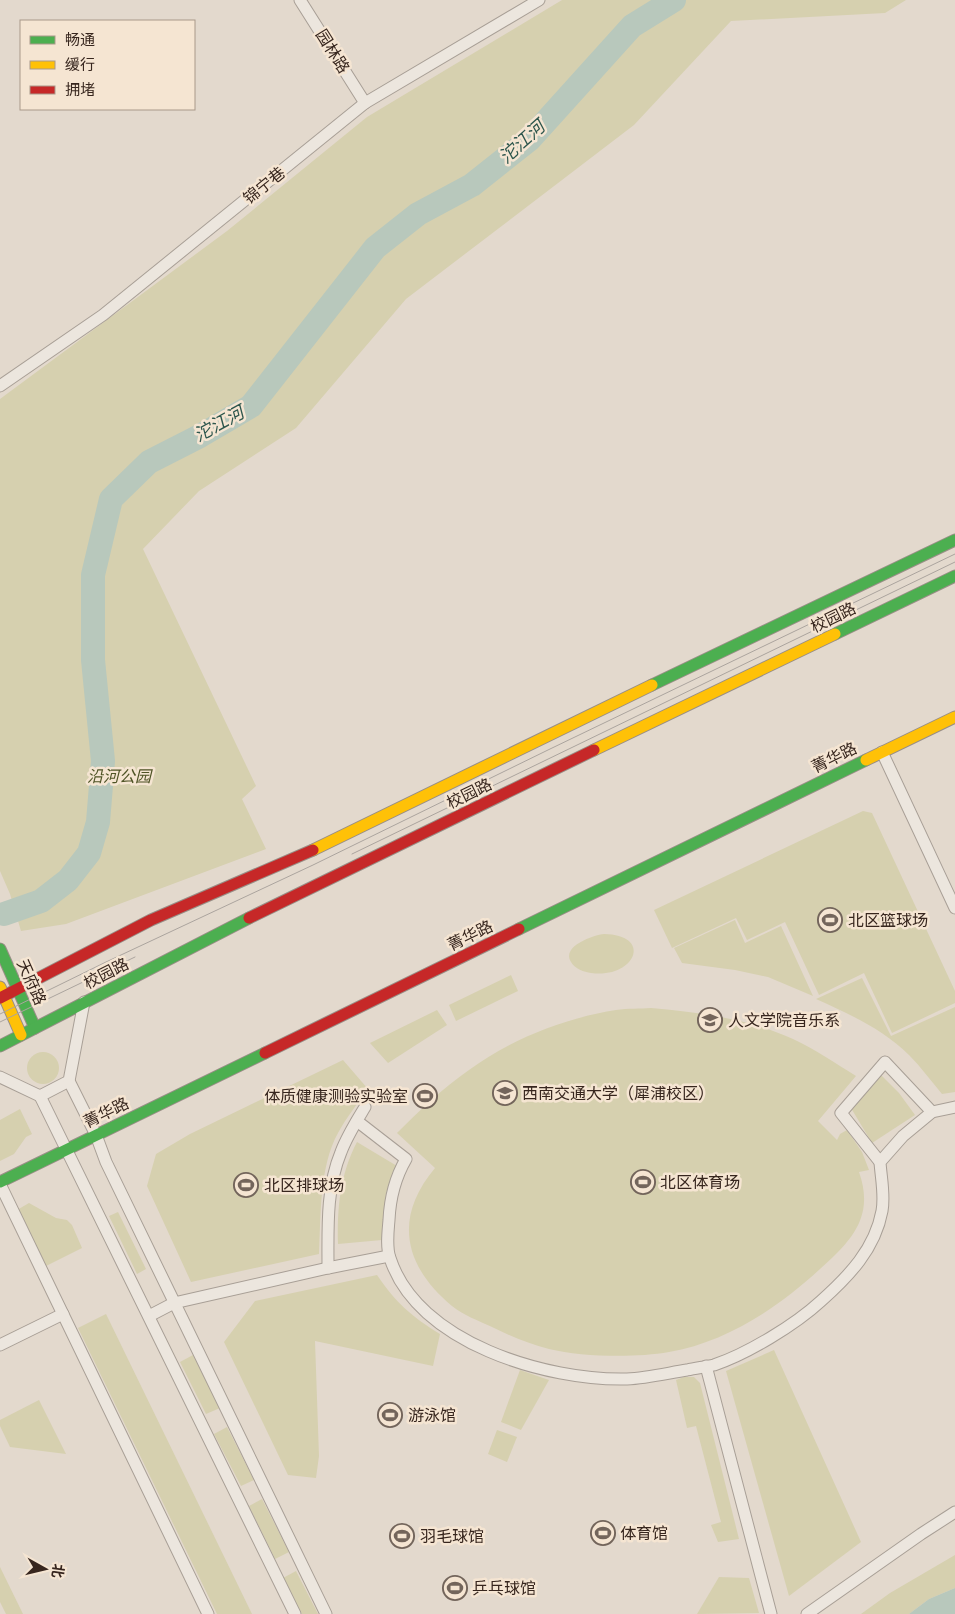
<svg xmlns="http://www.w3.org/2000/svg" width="955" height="1614" font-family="'IBM Plex Serif','Noto Sans SC',serif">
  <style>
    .green { fill: #d6d0af }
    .water { fill: #b8c8bc }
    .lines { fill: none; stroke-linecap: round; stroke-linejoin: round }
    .river { stroke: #b8c8bc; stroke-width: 24 }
    .street-casing { stroke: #a89f96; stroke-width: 13 }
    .fast-casing { stroke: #988e86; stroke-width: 13 }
    .slow-casing { stroke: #988e86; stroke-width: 13 }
    .jam-casing { stroke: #988e86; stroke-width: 13 }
    .street { stroke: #ece6de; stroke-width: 11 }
    .fast { stroke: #4caf50; stroke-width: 11 }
    .slow { stroke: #ffc107; stroke-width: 11 }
    .jam { stroke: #c62828; stroke-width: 11 }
    .tram { stroke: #aba49e; stroke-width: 1 }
    .labels { text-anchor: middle; stroke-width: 5; stroke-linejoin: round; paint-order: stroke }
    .street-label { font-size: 16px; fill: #37261e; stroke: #f5e5d2 }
    .park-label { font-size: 16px; font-style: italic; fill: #4e5325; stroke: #f5e5d2 }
    .poi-label { font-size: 16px; fill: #37261e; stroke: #f5e5d2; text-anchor: start }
    .water-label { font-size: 18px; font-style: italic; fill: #2d564d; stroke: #f5e5d2 }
  </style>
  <rect width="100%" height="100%" fill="#e3d9cd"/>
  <g class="green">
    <path d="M562 0H906L885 13 731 21 634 125 406 299 296 428 199 491 143 549 256 786 242 799 266 849 66 924 21 931 10 894 0 871V399L227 231 367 117Z"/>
    <path d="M863 811 872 813 955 991V1003L892 1033 864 973 819 995 785 922 747 940 736 918 672 948 654 910Z"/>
    <path d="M735 920 745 943 781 926 813 996 768 977 735 970 682 963 674 948Z"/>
    <path d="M604 934C654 935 635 979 591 973 584 972 575 969 571 962 561 946 594 935 604 934Z"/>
    <path d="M511 975 518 991 456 1021 449 1005Z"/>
    <path d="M862 978 891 1036 955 1007V1092L942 1094C931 1081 921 1067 909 1055 883 1029 849 1014 816 999Z"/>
    <path d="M651 1008C699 1012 749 1019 793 1039 815 1049 835 1063 856 1076L818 1121 837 1140 840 1134 847 1130 862 1152 869 1170 859 1172C875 1217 851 1241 820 1269 778 1308 726 1342 669 1352 635 1358 582 1357 549 1349 529 1344 510 1336 492 1327 479 1321 463 1315 452 1306 404 1266 393 1218 435 1168L397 1133C420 1110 443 1088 469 1070 511 1039 565 1018 616 1010 628 1008 640 1009 651 1008Z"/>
    <path d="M437 1010 447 1025 388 1063 370 1043Z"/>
    <circle cx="43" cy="1068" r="16"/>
    <path d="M343 1060 368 1089C358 1103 346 1118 338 1133 319 1167 321 1217 319 1254L191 1282 147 1186 156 1154 190 1134Z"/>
    <path d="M879 1073 899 1093 915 1115 872 1143 851 1108Z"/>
    <path d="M20 1109 32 1134 26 1137 14 1154 0 1161V1120Z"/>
    <path d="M357 1142 397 1166 386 1193 382 1240 338 1244C337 1209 340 1174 357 1142Z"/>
    <path d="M29 1203 56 1218 67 1220 72 1225 82 1248 44 1267 17 1210Z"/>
    <path d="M118 1212 146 1269 137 1274 109 1216Z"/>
    <path d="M377 1275C396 1303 411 1316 440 1334L433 1366 315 1341 319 1456 316 1478 288 1475 224 1342 255 1301Z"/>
    <path d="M106 1314 252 1614H217L78 1328Z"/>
    <path d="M774 1350 861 1542 789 1596 726 1371Z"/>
    <path d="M193 1355 220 1408 206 1414 180 1362Z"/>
    <path d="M520 1370 549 1380 521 1430 501 1422Z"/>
    <path d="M684 1377H694L700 1383 739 1539 718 1542 711 1525 721 1522 696 1426 687 1428 676 1380Z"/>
    <path d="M39 1400 66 1454 10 1447 0 1426V1420Z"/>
    <path d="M227 1427 254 1480 241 1486 214 1434Z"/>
    <path d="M497 1430 517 1437 507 1462 488 1454Z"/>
    <path d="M262 1499 289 1552 275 1559 249 1506Z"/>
    <path d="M955 1555V1588L929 1599 909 1614H861L890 1593Z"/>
    <path d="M0 1567 23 1614H6L0 1602Z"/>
    <path d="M296 1571 318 1614H302L283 1578Z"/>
    <path d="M719 1577 749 1578 759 1613 697 1614Z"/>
  </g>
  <path class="water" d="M955 1588V1614H909L929 1599Z"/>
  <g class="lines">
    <path class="river" d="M4 914 41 901 68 880 89 853 98 822 103 761 93 660V575L111 499 149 462 200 436 251 406 375 248 418 214 472 185 530 139 632 26 674 0"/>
    <defs>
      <g id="street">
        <path d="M300 0 365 103"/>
        <path d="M0 386 103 315 365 103 539 0"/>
        <path d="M882 752 955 908"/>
        <path d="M0 1077 40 1096 69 1081 84 1002"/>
        <path d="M69 1081 96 1135 106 1162 326 1614"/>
        <path d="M40 1096 295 1614"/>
        <path d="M357 1121 406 1159C395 1178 390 1198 389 1220 388 1232 386 1247 390 1258 417 1343 547 1381 627 1379 647 1378 668 1373 687 1370 696 1368 705 1367 714 1365 747 1354 795 1325 821 1301 849 1276 875 1249 882 1211 885 1195 881 1178 880 1162L903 1136 932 1112 955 1107"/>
        <path d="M880 1162 841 1113 885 1062 932 1112"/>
        <path d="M0 1184 208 1614"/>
        <path d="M328 1268C328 1229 326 1188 341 1152 347 1136 356 1122 365 1107"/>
        <path d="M149 1316 174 1303 328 1268 389 1256"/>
        <path d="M0 1345 63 1314"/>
        <path d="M706 1366 771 1614"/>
        <path d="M807 1614 921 1534 955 1512"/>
      </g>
      <g id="fast">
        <path d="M835 634 955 576"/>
        <path d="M652 685 955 540"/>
        <path d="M519 929 866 760"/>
        <path d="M0 949 35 1028"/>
        <path d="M0 1046 249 918"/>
        <path d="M0 1182 265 1053"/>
      </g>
      <g id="slow">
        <path d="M594 750 835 634"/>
        <path d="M866 760 955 717"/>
        <path d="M313 850 652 685"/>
        <path d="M0 987 21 1035"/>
      </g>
      <g id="jam">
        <path d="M249 918 594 750"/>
        <path d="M0 998 151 920 313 850"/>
        <path d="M265 1053 519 929"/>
      </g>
    </defs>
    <use href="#street" class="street-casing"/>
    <use href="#fast" class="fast-casing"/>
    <use href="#slow" class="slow-casing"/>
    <use href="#jam" class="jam-casing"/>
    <use href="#street" class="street"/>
    <use href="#fast" class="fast"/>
    <use href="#slow" class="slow"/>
    <use href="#jam" class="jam"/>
    <g class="tram">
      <path d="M352 854 955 562"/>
      <path d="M0 1014 106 962 313 865 550 749 955 554"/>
      <path d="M0 1022 135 957"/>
    </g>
  </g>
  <defs>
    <symbol id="stadium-ring" viewBox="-11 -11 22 22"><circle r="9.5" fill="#f5e5d2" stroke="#73655b" stroke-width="1.5"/><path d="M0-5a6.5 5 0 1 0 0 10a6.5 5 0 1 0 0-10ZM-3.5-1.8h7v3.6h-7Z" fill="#73655b"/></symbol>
    <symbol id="university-ring" viewBox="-11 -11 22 22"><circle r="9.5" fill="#f5e5d2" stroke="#73655b" stroke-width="1.5"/><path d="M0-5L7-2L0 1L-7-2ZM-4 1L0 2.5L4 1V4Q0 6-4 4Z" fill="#73655b"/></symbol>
  </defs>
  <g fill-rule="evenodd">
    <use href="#stadium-ring" x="816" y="906" width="28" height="28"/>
    <use href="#university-ring" x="696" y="1006" width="28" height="28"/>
    <use href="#university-ring" x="491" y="1079" width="28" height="28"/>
    <use href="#stadium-ring" x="411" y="1082" width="28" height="28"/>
    <use href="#stadium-ring" x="629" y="1168" width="28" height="28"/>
    <use href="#stadium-ring" x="232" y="1171" width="28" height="28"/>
    <use href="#stadium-ring" x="376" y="1401" width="28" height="28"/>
    <use href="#stadium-ring" x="589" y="1519" width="28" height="28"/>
    <use href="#stadium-ring" x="388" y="1522" width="28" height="28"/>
    <use href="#stadium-ring" x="441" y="1574" width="28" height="28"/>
  </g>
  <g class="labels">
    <g class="street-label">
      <text transform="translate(333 51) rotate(58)" y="6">园林路</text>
      <text transform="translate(264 185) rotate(-39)" y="6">锦宁巷</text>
      <text transform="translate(833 617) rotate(-26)" y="6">校园路</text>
      <text transform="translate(834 757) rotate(-26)" y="6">菁华路</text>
      <text transform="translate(469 793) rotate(-26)" y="6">校园路</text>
      <text transform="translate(470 935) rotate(-26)" y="6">菁华路</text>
      <text transform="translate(106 973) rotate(-27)" y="6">校园路</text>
      <text transform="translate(32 982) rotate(66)" y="6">天府路</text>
      <text transform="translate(106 1112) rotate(-26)" y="6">菁华路</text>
    </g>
    <g class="park-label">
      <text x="119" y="782">沿河公园</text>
    </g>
    <g class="poi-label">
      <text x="848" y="926">北区篮球场</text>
      <text x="728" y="1026">人文学院音乐系</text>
      <text x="522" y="1099">西南交通大学（犀浦校区）</text>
      <text x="408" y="1102" text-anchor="end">体质健康测验实验室</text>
      <text x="660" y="1188">北区体育场</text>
      <text x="264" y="1191">北区排球场</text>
      <text x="408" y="1421">游泳馆</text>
      <text x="620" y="1539">体育馆</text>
      <text x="420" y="1542">羽毛球馆</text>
      <text x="472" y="1594">乒乓球馆</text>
    </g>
    <g class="water-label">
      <text transform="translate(522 142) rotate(-42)" y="6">沱江河</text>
      <text transform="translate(219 424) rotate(-29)" y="6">沱江河</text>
    </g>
  </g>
  <rect x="20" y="20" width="175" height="90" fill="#f5e5d2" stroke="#a9998a"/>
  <rect x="30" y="36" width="25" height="8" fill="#4caf50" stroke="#a9998a"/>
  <text x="65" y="45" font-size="15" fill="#37261e">畅通</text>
  <rect x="30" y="61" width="25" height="8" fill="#ffc107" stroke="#a9998a"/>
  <text x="65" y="70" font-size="15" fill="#37261e">缓行</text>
  <rect x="30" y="86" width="25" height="8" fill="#c62828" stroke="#a9998a"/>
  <text x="65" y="95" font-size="15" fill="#37261e">拥堵</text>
  <g transform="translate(45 1569) rotate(98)" stroke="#f5e5d2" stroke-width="4" paint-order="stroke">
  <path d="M0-4L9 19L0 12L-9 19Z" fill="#37261e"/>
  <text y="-8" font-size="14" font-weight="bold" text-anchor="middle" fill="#37261e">北</text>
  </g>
</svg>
